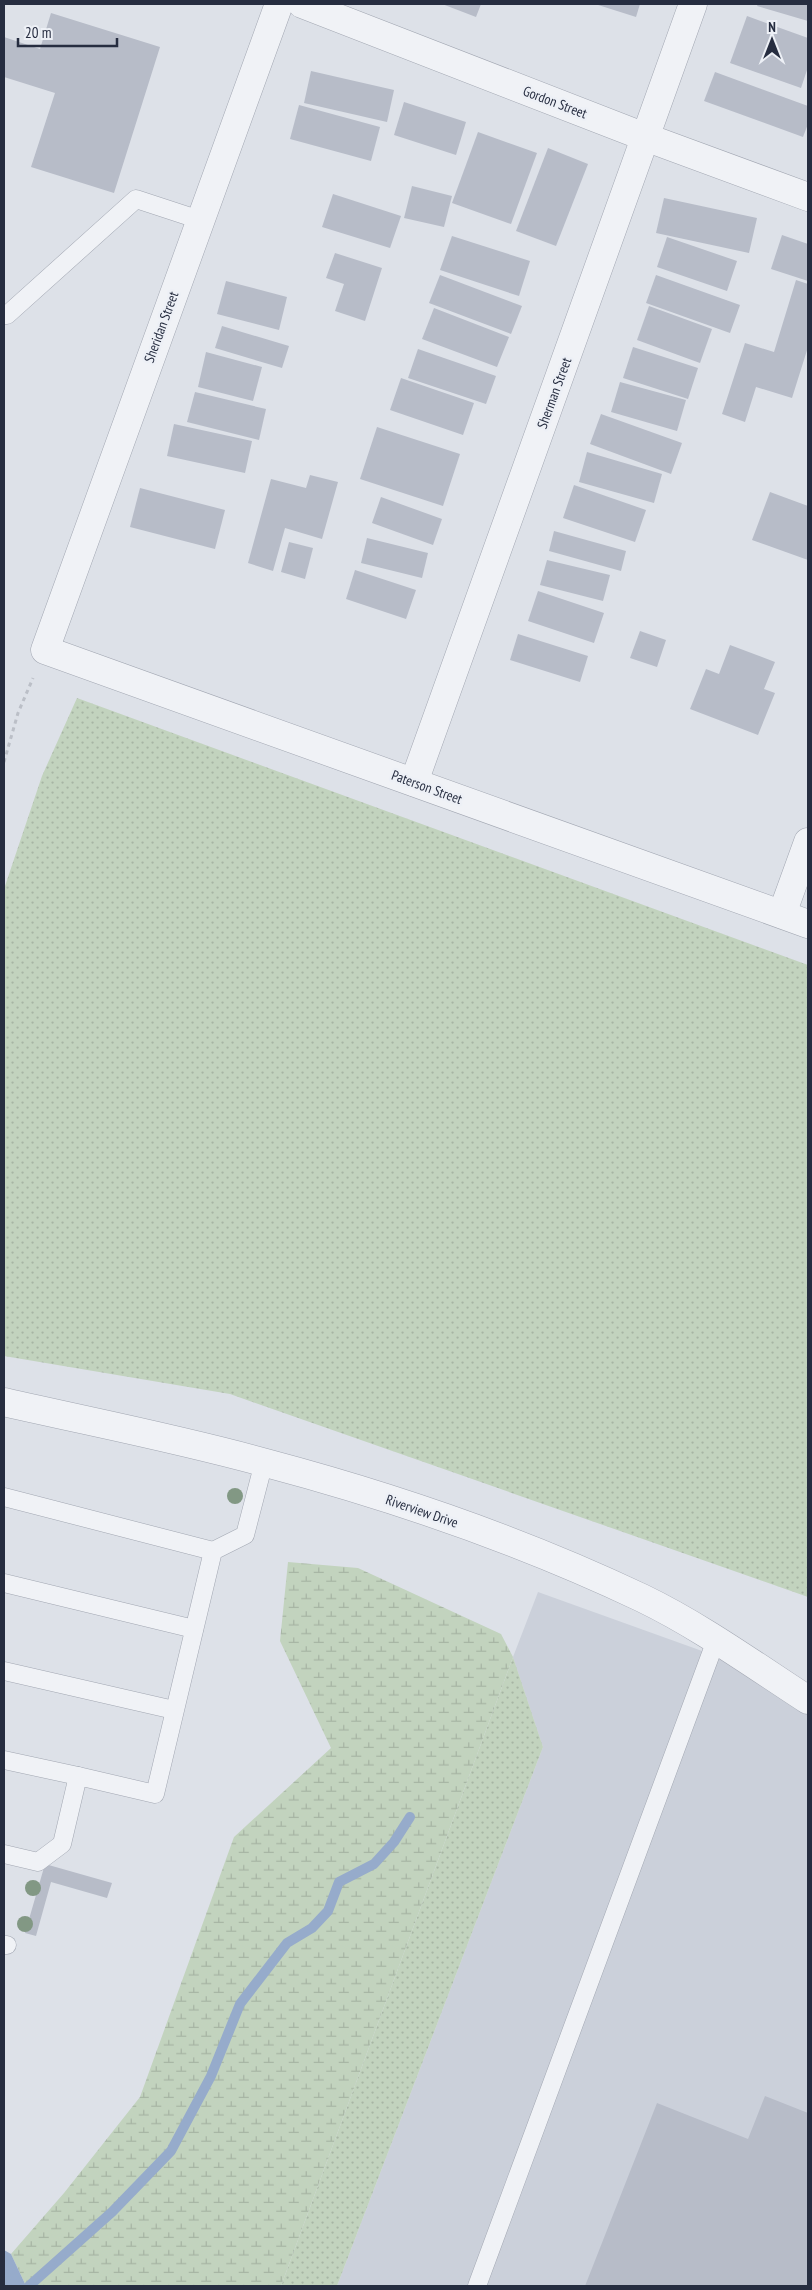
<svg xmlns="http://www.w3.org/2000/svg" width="812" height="2290" font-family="'PT Sans Narrow',sans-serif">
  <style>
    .built { fill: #cbd0da }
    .grass { fill: url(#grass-dots) }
    .wetland { fill: url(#wetland-marsh) }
    .water { fill: #96abcb }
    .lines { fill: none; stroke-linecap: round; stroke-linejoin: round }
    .stream { stroke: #96abcb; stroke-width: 10 }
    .building { fill: #b7bcc8 }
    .lane-casing { stroke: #a2a7b2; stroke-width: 19 }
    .street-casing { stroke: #a2a7b2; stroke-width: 29 }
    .path { stroke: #bbbfc7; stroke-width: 3; stroke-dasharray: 4 4; stroke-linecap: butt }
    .lane { stroke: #f0f2f6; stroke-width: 18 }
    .street { stroke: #f0f2f6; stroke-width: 28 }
    .tree { fill: #829884 }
    .labels { text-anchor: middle; stroke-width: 5; stroke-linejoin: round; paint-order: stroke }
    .street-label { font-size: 14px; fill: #262d40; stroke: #edf0f6 }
  </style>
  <defs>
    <pattern id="grass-dots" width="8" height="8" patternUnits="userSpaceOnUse" patternTransform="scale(1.25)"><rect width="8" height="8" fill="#c2d3be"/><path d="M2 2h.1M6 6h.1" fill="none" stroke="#a7b5a4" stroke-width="1.8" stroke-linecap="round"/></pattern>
    <pattern id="wetland-marsh" width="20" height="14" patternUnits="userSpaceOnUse" patternTransform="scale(1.25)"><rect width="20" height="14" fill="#c2d3be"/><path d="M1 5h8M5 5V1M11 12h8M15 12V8" fill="none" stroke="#a7b5a4"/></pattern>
  </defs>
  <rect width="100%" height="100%" fill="#dde1e8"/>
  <path class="built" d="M538 1592 808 1689V2286H337L543 1747 513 1657Z"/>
  <g class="grass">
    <path d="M77 698 808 965V1597L230 1394 4 1356V889L42 776Z"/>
    <path d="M513 1657 543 1747 337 2286H281Z"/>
  </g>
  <path class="wetland" d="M288 1562 358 1568 501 1634 513 1657 281 2286H26L11 2254 64 2193 140 2097 234 1837 331 1748 280 1641Z"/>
  <path class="water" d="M4 2250 11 2254 26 2286H4Z"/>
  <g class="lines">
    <path class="stream" d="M29 2286 112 2212 171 2151 211 2076 240 2004 287 1943 312 1928 328 1911 339 1882 374 1864 394 1842 410 1817"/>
  </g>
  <g class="building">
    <path d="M442 4H481L476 17Z"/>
    <path d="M595 4H640L636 17Z"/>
    <path d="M758 4H808V21L757 6Z"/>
    <path d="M51 13 160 47 114 193 31 167 55 93 4 77V37L40 49Z"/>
    <path d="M747 16 808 38V67L801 88 730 63Z"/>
    <path d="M311 71 394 90 387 122 304 103Z"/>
    <path d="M715 72 808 106V124L803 137 704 101Z"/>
    <path d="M404 102 466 122 456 155 394 135Z"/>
    <path d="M299 105 380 127 371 161 290 139Z"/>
    <path d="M478 132 537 153 511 224 452 203Z"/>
    <path d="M548 148 588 164 556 246 516 231Z"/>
    <path d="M412 186 452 196 444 227 404 218Z"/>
    <path d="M333 194 401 216 390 248 322 227Z"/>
    <path d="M664 198 757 218 749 253 656 233Z"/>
    <path d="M782 235 808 244V281L771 269Z"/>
    <path d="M452 236 530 261 519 296 440 270Z"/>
    <path d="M667 237 737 261 727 291 657 267Z"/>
    <path d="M335 253 382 268 365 321 335 311 344 284 326 278Z"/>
    <path d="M440 275 522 306 511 334 429 303Z"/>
    <path d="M656 275 740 305 730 333 646 303Z"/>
    <path d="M796 280 808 284V347L792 398 756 387 745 422 722 414 745 343 774 352Z"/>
    <path d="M226 281 287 297 279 330 217 314Z"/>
    <path d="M649 306 712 329 700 363 637 340Z"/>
    <path d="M434 308 509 337 497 367 422 339Z"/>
    <path d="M222 326 289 346 282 368 215 348Z"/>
    <path d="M633 347 698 368 688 399 623 378Z"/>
    <path d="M418 349 496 376 486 404 408 378Z"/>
    <path d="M206 352 262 367 253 401 198 387Z"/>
    <path d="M401 378 474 403 463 435 390 410Z"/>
    <path d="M620 382 686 400 677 431 611 412Z"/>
    <path d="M195 392 266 409 259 440 187 422Z"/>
    <path d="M601 414 682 443 671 474 590 444Z"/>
    <path d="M174 424 252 441 245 473 167 456Z"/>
    <path d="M377 427 460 454 443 506 360 479Z"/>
    <path d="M587 452 662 474 654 503 579 482Z"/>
    <path d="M310 475 338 482 322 539 285 528 273 571 248 563 271 479 306 488Z"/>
    <path d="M574 485 646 510 635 542 563 518Z"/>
    <path d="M140 488 225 510 215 549 130 527Z"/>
    <path d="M770 492 808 506V560L752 540Z"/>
    <path d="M381 497 442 519 433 545 372 523Z"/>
    <path d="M554 531 626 551 621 571 549 551Z"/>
    <path d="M367 538 428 553 422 578 361 563Z"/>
    <path d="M289 542 313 548 305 579 281 572Z"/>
    <path d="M547 560 610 575 603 601 540 585Z"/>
    <path d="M355 570 416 590 406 619 346 599Z"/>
    <path d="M538 591 604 613 594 643 528 621Z"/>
    <path d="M640 631 666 640 657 667 630 658Z"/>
    <path d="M518 634 588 656 580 682 510 660Z"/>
    <path d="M730 645 775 662 764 689 775 693 758 735 690 709 706 669 719 674Z"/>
    <path d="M45 1864 112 1883 107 1898 51 1882 36 1936 25 1933Z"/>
    <path d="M765 2096 808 2113V2286H585L657 2103 748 2139Z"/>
  </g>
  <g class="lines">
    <defs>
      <g id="lane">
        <path d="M4 315H7L136 199 200 220"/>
        <path d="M4 1497 213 1551"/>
        <path d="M4 1583 194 1629"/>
        <path d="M4 1671 174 1710"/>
        <path d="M4 1760 78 1776"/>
        <path d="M4 1854 38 1862 62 1844 78 1776 155 1794 213 1551 245 1535 264 1462"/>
        <path d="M4 1945H7"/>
        <path d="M477 2286 716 1640"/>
      </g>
      <g id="street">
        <path d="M279 4 45 650 808 924"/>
        <path d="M302 4 645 137 808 197"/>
        <path d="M414 782 693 4"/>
        <path d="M782 914 808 842"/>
        <path d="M4 1402C91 1422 180 1439 266 1463 394 1497 522 1541 642 1598 700 1626 754 1665 808 1700"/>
      </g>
    </defs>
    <use href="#lane" class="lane-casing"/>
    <use href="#street" class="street-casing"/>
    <path class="path" d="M4 762 18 713 33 678"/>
    <use href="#lane" class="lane"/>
    <use href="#street" class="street"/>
  </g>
  <g class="tree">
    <circle cx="235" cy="1496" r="8"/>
    <circle cx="33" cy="1888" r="8"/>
    <circle cx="25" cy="1924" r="8"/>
  </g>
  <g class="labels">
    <g class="street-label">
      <text transform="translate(555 102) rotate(21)" y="5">Gordon Street</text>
      <text transform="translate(161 327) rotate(-70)" y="5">Sheridan Street</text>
      <text transform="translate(554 393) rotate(-70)" y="5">Sherman Street</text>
      <text transform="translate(427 787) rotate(20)" y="5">Paterson Street</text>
      <text transform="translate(422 1511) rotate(19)" y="5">Riverview Drive</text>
    </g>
  </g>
  <rect width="812" height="2290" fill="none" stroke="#262d40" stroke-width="10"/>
  <g transform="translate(772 40)" stroke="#edf0f6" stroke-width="4" paint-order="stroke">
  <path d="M0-4L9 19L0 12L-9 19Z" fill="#262d40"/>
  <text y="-8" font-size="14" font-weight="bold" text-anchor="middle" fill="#262d40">N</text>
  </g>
  <path d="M18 38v8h99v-8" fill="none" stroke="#262d40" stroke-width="2.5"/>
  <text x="25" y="38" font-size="15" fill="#262d40" stroke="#edf0f6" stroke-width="4" paint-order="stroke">20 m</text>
</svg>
